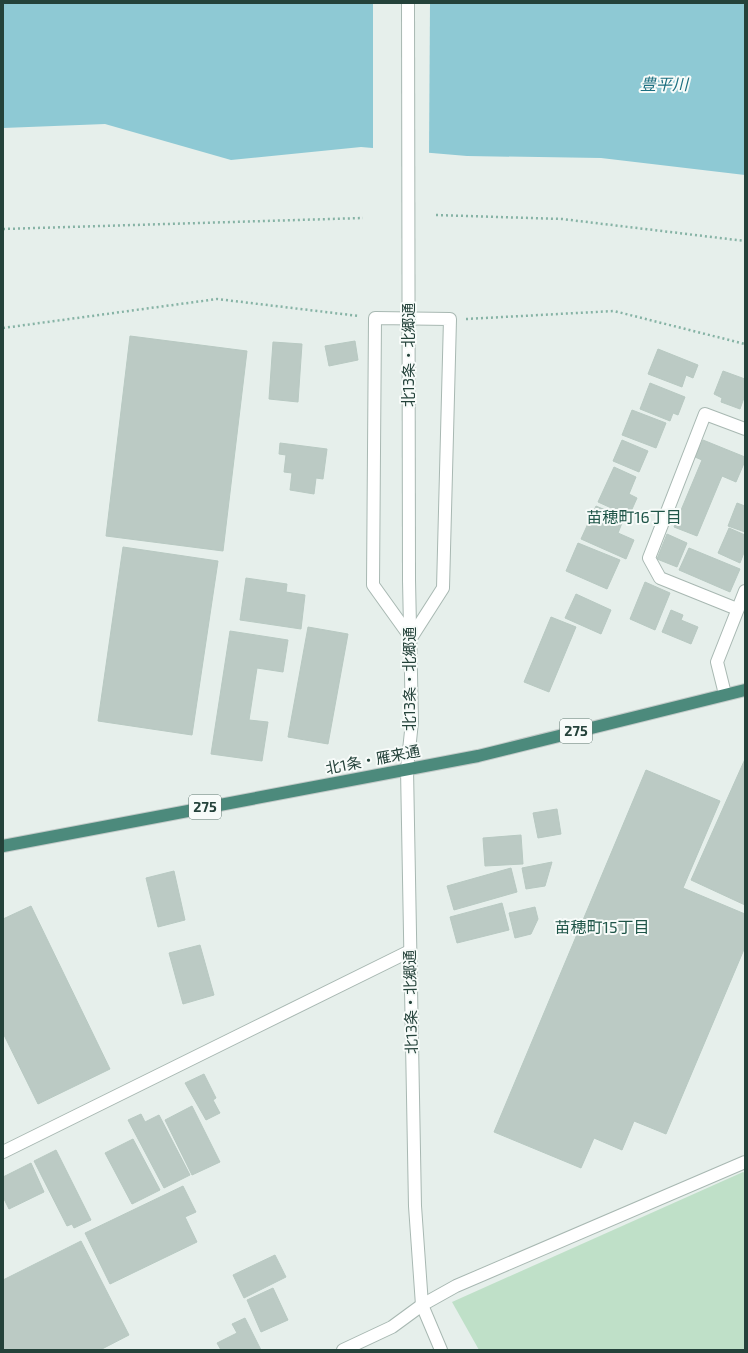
<svg xmlns="http://www.w3.org/2000/svg" width="748" height="1353" font-family="'Exo 2','Noto Sans JP',sans-serif">
  <style>
    .green { fill: #bfe0c8 }
    .water { fill: #8ec9d4 }
    .pier { fill: #e6efeb }
    .building { fill: #bbcac4; stroke: #b8c9c2 }
    .lines { fill: none; stroke-linecap: round; stroke-linejoin: round }
    .minor-casing { stroke: #a8b8b2; stroke-width: 14 }
    .tertiary-casing { stroke: #a8b8b2; stroke-width: 14 }
    .trunk-casing { stroke: #c2cac8; stroke-width: 14 }
    .path { stroke: #86b3a5; stroke-width: 2.5; stroke-dasharray: 2 3; stroke-linecap: butt }
    .minor { stroke: #fff; stroke-width: 12 }
    .tertiary { stroke: #fff; stroke-width: 12 }
    .trunk { stroke: #4c8a7c; stroke-width: 12 }
    .tertiary-bridge-casing { stroke: #a8b8b2; stroke-width: 14; stroke-linecap: butt }
    .tertiary-bridge { stroke: #fff; stroke-width: 12 }
    .labels { text-anchor: middle; stroke-width: 4; stroke-linejoin: round; paint-order: stroke }
    .shield { fill: #f7fbf9; stroke: #637a73; stroke-width: 1 }
    .shield-label { font-size: 14px; font-weight: bold; fill: #24423a }
    .street-label { font-size: 15px; fill: #24423a; stroke: #f7fbf9 }
    .water-label { font-size: 16px; font-style: italic; fill: #1c6f80; stroke: #f7fbf9 }
    .neighbourhood-label { font-size: 16px; fill: #1f5548; stroke: #f7fbf9 }
  </style>
  <rect width="100%" height="100%" fill="#e6efeb"/>
  <path class="green" d="M743 1172 745 1173V1350H479L452 1302Z"/>
  <path class="water" d="M3 3H745V175L601 158 467 156 361 147 231 160 105 124 3 128Z"/>
  <path class="pier" d="M373 3H430L429 155 373 150Z"/>
  <g class="building">
    <path d="M130 336 247 351 223 551 106 536Z"/>
    <path d="M355 341 358 360 329 366 325 346Z"/>
    <path d="M273 342 302 344 298 402 269 399Z"/>
    <path d="M658 349 698 365 693 378 686 375 682 387 648 374Z"/>
    <path d="M723 371 745 379V395L740 409 721 402 722 398 714 394Z"/>
    <path d="M650 383 685 397 678 415 673 413 670 421 640 409Z"/>
    <path d="M632 410 666 423 656 448 622 435Z"/>
    <path d="M622 440 648 451 639 472 613 461Z"/>
    <path d="M703 440 745 457V461L736 482 722 476 697 536 674 527 702 460 695 457Z"/>
    <path d="M280 443 327 449 323 479 316 478 314 494 290 490 292 473 284 472 286 455 279 454Z"/>
    <path d="M614 467 636 477 629 494 637 498 629 516 598 502Z"/>
    <path d="M737 503 745 506V532L728 526Z"/>
    <path d="M596 506 624 518 618 533 634 540 626 559 581 539Z"/>
    <path d="M729 528 745 535V550L740 563 718 553Z"/>
    <path d="M667 534 687 543 677 567 657 559Z"/>
    <path d="M578 543 620 560 607 589 566 571Z"/>
    <path d="M123 547 218 561 192 735 98 721Z"/>
    <path d="M689 548 740 569 730 592 679 570Z"/>
    <path d="M246 578 287 584 286 592 305 595 301 629 240 620Z"/>
    <path d="M645 582 670 593 655 630 630 619Z"/>
    <path d="M576 594 611 610 601 634 565 618Z"/>
    <path d="M671 610 683 615 681 620 698 627 691 644 662 632Z"/>
    <path d="M551 617 576 627 549 692 524 682Z"/>
    <path d="M308 627 348 634 328 744 288 737Z"/>
    <path d="M230 631 288 640 283 672 257 668 249 720 268 722 262 761 211 754Z"/>
    <path d="M745 759V905L691 880Z"/>
    <path d="M646 770 720 801 683 888 745 914V947L666 1134 634 1121 622 1150 594 1138 581 1168 494 1132Z"/>
    <path d="M557 809 561 834 538 838 533 813Z"/>
    <path d="M521 835 523 864 485 866 483 838Z"/>
    <path d="M552 862 545 886 526 889 522 868Z"/>
    <path d="M511 868 517 892 454 910 447 886Z"/>
    <path d="M174 871 185 920 158 927 146 878Z"/>
    <path d="M502 903 509 930 457 943 450 917Z"/>
    <path d="M31 906 110 1069 38 1104 3 1033V919Z"/>
    <path d="M535 907 538 919 531 934 515 938 509 913Z"/>
    <path d="M200 945 214 995 183 1004 169 953Z"/>
    <path d="M204 1074 216 1098 213 1100 220 1113 206 1120 185 1083Z"/>
    <path d="M192 1106 220 1162 192 1175 165 1120Z"/>
    <path d="M141 1114 145 1122 159 1115 190 1175 164 1188 128 1120Z"/>
    <path d="M133 1139 160 1190 132 1204 105 1153Z"/>
    <path d="M56 1150 91 1220 74 1228 72 1224 67 1226 34 1161Z"/>
    <path d="M31 1163 44 1192 9 1209 3 1197V1177Z"/>
    <path d="M183 1186 196 1212 185 1217 197 1242 110 1284 85 1233Z"/>
    <path d="M81 1241 129 1335 100 1350H3V1280Z"/>
    <path d="M275 1255 286 1277 244 1298 233 1275Z"/>
    <path d="M273 1288 288 1320 261 1332 247 1300Z"/>
    <path d="M245 1318 261 1350H221L217 1343 237 1333 232 1324Z"/>
  </g>
  <g class="lines">
    <defs>
      <g id="minor">
        <path d="M375 318 450 319 443 588 411 638 373 585Z"/>
        <path d="M737 609 660 578 649 558 705 414 745 429"/>
        <path d="M725 694 717 662 745 591"/>
        <path d="M3 1152 410 951"/>
        <path d="M422 1305 456 1286 745 1162"/>
      </g>
      <g id="tertiary">
        <path d="M409 580 412 722 407 769 415 1206 422 1305 441 1350"/>
        <path d="M343 1350 392 1327 422 1305"/>
      </g>
      <path id="trunk" d="M3 846 478 756 745 690"/>
    </defs>
    <use href="#minor" class="minor-casing"/>
    <use href="#tertiary" class="tertiary-casing"/>
    <use href="#trunk" class="trunk-casing"/>
    <g class="path">
      <path d="M436 215 562 219 745 241"/>
      <path d="M3 229 363 218"/>
      <path d="M466 319 614 311 745 344"/>
      <path d="M3 328 217 299 359 316"/>
    </g>
    <use href="#minor" class="minor"/>
    <use href="#tertiary" class="tertiary"/>
    <use href="#trunk" class="trunk"/>
    <defs>
      <path id="tertiary-bridge" d="M408 3 409 580"/>
    </defs>
    <use href="#tertiary-bridge" class="tertiary-bridge-casing"/>
    <use href="#tertiary-bridge" class="tertiary-bridge"/>
  </g>
  <g class="labels">
    <g class="shield">
      <rect x="560" y="719" width="32" height="24" rx="3"/>
      <rect x="189" y="795" width="32" height="24" rx="3"/>
    </g>
    <g class="shield-label">
      <text x="576" y="736">275</text>
      <text x="205" y="812">275</text>
    </g>
    <g class="street-label">
      <text transform="translate(409 355) rotate(-90)" y="5">北13条・北郷通</text>
      <text transform="translate(410 679) rotate(-90)" y="5">北13条・北郷通</text>
      <text transform="translate(373 760) rotate(-11)" y="5">北1条・雁来通</text>
      <text transform="translate(411 1002) rotate(-91)" y="5">北13条・北郷通</text>
    </g>
    <g class="water-label">
      <text x="664" y="90">豊平川</text>
    </g>
    <g class="neighbourhood-label">
      <text x="634" y="523">苗穂町16丁目</text>
      <text x="602" y="933">苗穂町15丁目</text>
    </g>
  </g>
  <rect width="748" height="1353" fill="none" stroke="#24423a" stroke-width="8"/>
</svg>
